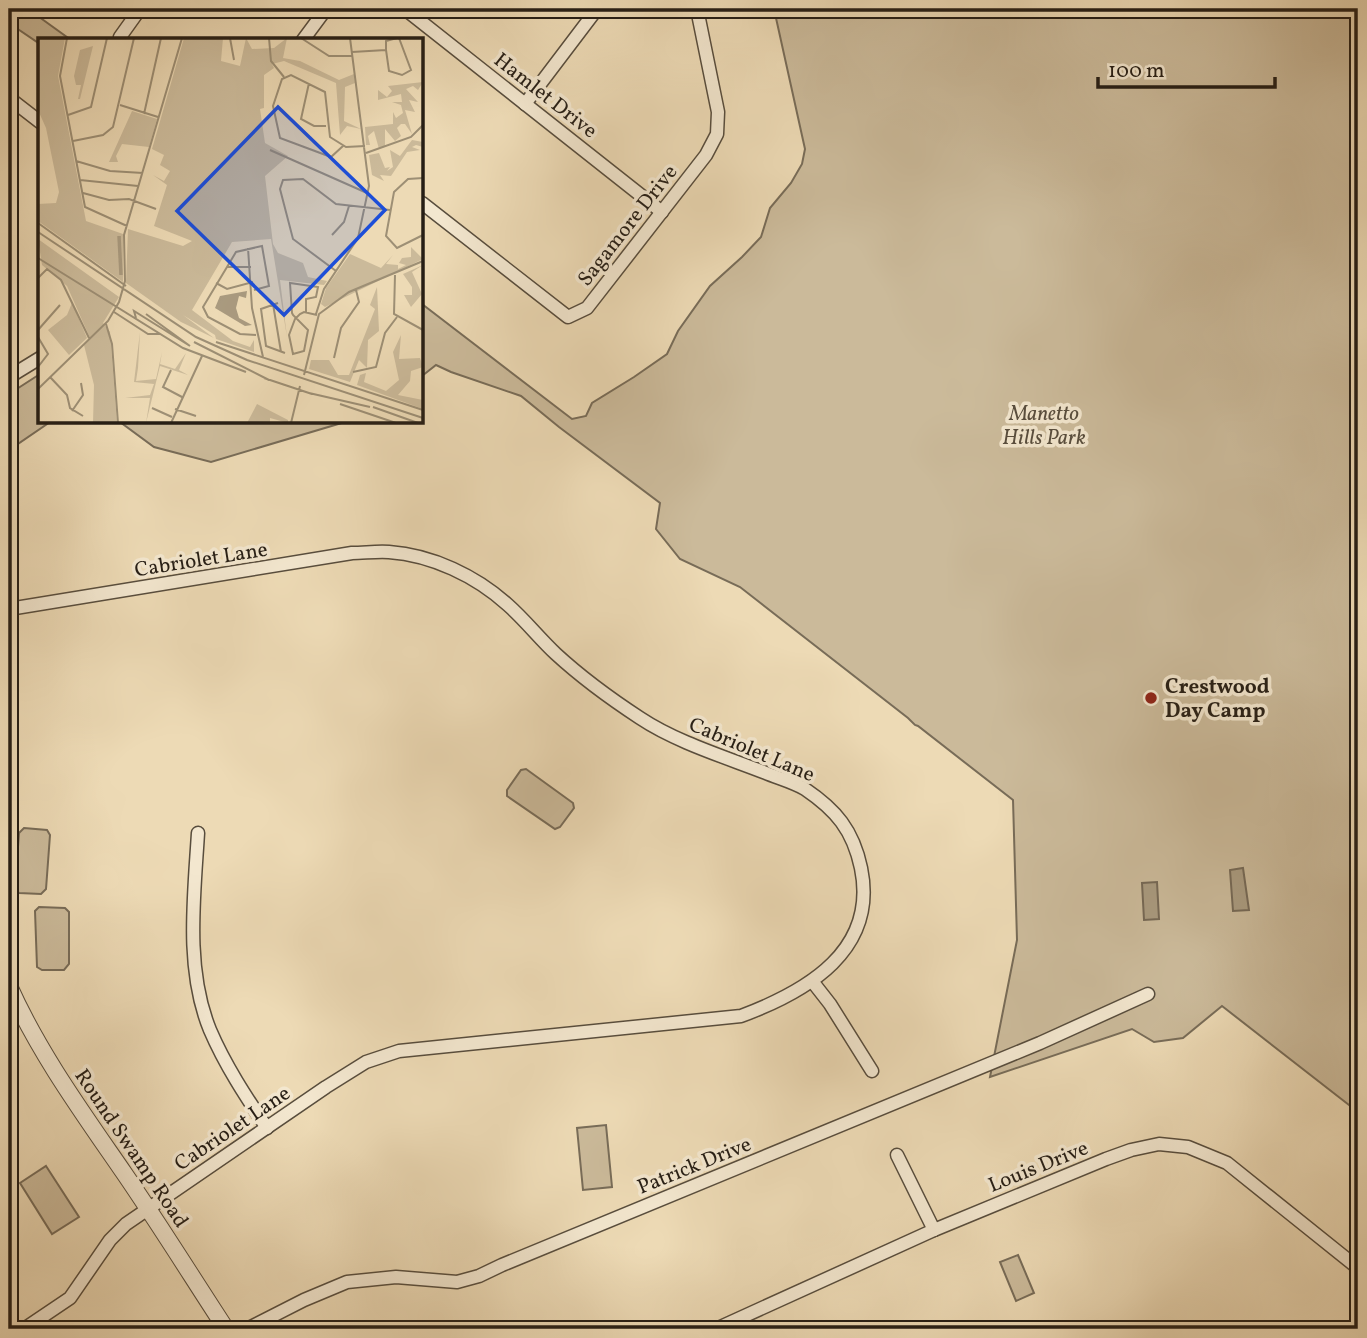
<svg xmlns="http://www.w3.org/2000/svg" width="1367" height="1338" font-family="Vollkorn,serif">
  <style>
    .green { fill: #cbba9a; stroke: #786c58; stroke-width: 2 }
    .water { fill: #a99a7f; stroke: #756855; stroke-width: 2 }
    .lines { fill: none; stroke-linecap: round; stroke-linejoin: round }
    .minor-casing { stroke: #584d3d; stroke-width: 15 }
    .tertiary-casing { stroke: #584d3d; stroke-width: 18 }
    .minor { stroke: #f3e7cf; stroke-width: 12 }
    .tertiary { stroke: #f3e7cf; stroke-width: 16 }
    .poi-dot { fill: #8f2418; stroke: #f3e7cf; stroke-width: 2.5 }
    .labels { text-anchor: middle; stroke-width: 7; stroke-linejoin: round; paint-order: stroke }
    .street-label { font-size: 21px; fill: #261e15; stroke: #f3e7cf }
    .park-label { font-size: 21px; font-style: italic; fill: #584d3d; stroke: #f3e7cf }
    .poi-label { font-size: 21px; font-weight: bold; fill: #261e15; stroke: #f3e7cf; text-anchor: start }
    .inset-river { fill: none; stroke: #a99a7f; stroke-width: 3.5 }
    .inset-road { fill: none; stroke: #9d8f75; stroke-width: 2 }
    .view { fill: #1d4ed8; fill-opacity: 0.15; stroke: #1d4ed8; stroke-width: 3.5 }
    .inset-edge { fill: none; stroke: #261e15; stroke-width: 3.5 }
  </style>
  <rect width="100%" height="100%" fill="#eddab5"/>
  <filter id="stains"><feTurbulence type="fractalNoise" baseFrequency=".00286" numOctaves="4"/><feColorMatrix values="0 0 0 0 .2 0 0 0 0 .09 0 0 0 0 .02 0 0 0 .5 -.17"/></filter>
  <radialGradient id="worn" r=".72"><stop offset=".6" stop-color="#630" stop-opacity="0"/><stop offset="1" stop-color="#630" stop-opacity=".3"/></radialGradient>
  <g class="green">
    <path d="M9 9H28L71 40H40V44L9 23Z"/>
    <path d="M774 9H1358V1112L1222 1006 1183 1038 1154 1042 1132 1029 990 1077 1017 940 1013 800 918 726 915 725 908 718 740 587 680 559 656 529 660 503 559 427 521 396 451 372 436 365 422 376V304L572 419 586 416 592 403 634 377 667 354 678 331 710 286 742 257 761 237 770 208 791 183 802 164 805 149Z"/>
    <path d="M40 374V422H50L9 450V394Z"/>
    <path d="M120 422H345L211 462 154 447Z"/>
    <path d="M526 769 573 803 574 808 560 827 555 829 507 796V790L521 770Z"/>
    <path d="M24 828 47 830 50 835 46 889 41 894 19 893 15 888 19 833Z"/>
    <path d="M39 907 65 908 69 912V964L64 970H42L37 967 35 911Z"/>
    <path d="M606 1125 612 1187 583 1190 577 1128Z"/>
    <path d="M46 1166 79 1217 52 1234 20 1183Z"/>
    <path d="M1018 1255 1034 1293 1016 1301 1000 1262Z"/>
  </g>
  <g class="water">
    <path d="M1243 868 1249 910 1233 911 1230 870Z"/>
    <path d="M1157 882 1159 919 1144 920 1142 883Z"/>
  </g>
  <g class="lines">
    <defs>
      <g id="minor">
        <path d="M405 9 662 212"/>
        <path d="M120 37 140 9"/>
        <path d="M303 40 326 9"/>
        <path d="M9 98 40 122"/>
        <path d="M525 104 597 9"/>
        <path d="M422 203 568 317 587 308 706 155 717 134 718 112 697 9"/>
        <path d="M9 377 40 358"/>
        <path d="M9 609 352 553C364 553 377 551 389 552 432 555 476 576 508 605 525 620 539 638 556 654 581 677 611 699 640 718 676 742 725 757 766 773 778 778 793 782 805 789 836 810 853 830 861 868 878 950 808 991 741 1016L399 1051 366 1062 326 1087 126 1224 110 1240 70 1298 24 1329"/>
        <path d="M198 833C194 898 185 969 210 1030 225 1065 246 1097 267 1128"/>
        <path d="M812 981 830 1004 872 1071"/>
        <path d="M897 1155 934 1230"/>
        <path d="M247 1329 304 1300 347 1282 396 1277 457 1282 479 1276 502 1265 1040 1043 1148 994"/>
        <path d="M716 1329 934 1230 1106 1159 1131 1150 1159 1144 1188 1147 1227 1163 1358 1268"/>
      </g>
      <path id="tertiary" d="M9 986C39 1053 82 1112 124 1173 159 1224 192 1277 226 1329"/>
    </defs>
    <use href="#minor" class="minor-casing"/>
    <use href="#tertiary" class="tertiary-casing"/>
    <use href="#minor" class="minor"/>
    <use href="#tertiary" class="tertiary"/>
  </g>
  <circle class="poi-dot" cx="1151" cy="698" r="7"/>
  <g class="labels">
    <g class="street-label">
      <text transform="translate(546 95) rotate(38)" y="7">Hamlet Drive</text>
      <text transform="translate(627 225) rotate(-52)" y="7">Sagamore Drive</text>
      <text transform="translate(201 559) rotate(-9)" y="7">Cabriolet Lane</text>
      <text transform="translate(752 749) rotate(23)" y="7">Cabriolet Lane</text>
      <text transform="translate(232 1128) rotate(-34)" y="7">Cabriolet Lane</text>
      <text transform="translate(132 1148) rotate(56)" y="7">Round Swamp Road</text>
      <text transform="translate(694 1165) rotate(-22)" y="7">Patrick Drive</text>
      <text transform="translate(1038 1166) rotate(-22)" y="7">Louis Drive</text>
    </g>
    <g class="park-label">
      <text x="1044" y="420">Manetto<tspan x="1044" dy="24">Hills Park</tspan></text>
    </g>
    <g class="poi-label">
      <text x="1165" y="693">Crestwood<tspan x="1165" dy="24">Day Camp</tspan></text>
    </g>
  </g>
  <g transform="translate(38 38)">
    <rect width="385" height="385" fill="#eddab5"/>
    <path d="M0 0H27L20 38 48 183 85 196V244L0 183V166L18 165 21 154 8 90 0 72ZM146 0H185L183 23 202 28 208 0 214 11 236 10 249 0 245 20 262 23 301 42 316 36 317 45 307 49 306 83 323 91 309 88 302 97 298 45 246 23 234 26 236 30 226 37V70L222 71 227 105 250 118 227 138 235 206 240 215 265 225 270 239 289 243 286 247 242 242 249 299 233 201 194 204 154 272 195 303 212 309 216 302V314L178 301 177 297 145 277 176 300 143 284 88 245 90 191 145 208 154 203 116 188 129 147 115 137 126 143 132 133 122 127 126 117 114 111ZM55 8 42 61H40L43 47H38L36 38 42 12ZM385 44 380 52 375 48 368 51 380 64 371 62 377 74 367 72 374 96 367 86H363L359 90 363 98 357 103 347 91V108L341 111 336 93 330 98 332 107H328L327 89 355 86V74L358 80 365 75 363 67 354 64H364L363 56 340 62V52L349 59 354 53 350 48ZM94 73 119 81 111 109 84 106 78 118 80 124H71ZM374 102 385 104V109L378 107 374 109 382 112 369 114 353 138 342 137 346 143 334 137 331 117 341 115 347 130 352 129 349 133 355 129 352 112 362 118ZM0 201 81 259 65 285 72 294 79 385H55L56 347 46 307 52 300 29 248 4 227ZM373 209 385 221 287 269 283 266 288 250 312 216 343 230 355 217 348 226 360 227V231L368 227 361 225 364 220 373 219ZM385 227 374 234 384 256 373 269 366 257H374V249L365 236ZM339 249 341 293 330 302 329 330 321 322 312 344 271 331 273 322H291L300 337H311L337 271 332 267ZM34 265 49 300 31 317 10 292 29 277ZM102 294 100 330 98 343 118 341 124 314 122 326 137 331 148 315 141 332 150 337 122 328 108 385 112 360H87L112 357 116 346 96 344ZM363 297 361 321 382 320 385 329 373 333 372 343 360 357 385 362V371L319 347 322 337 328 335 326 344 348 353 361 342 355 314ZM219 366 250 382V385L232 380V385H209Z" fill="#cbba9a"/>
    <path d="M209 253 208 260 201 258 198 270 201 280 214 287 207 288 177 270 182 258Z" fill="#a99a7f"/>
    <path class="inset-river" d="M81 198 83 237"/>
    <path class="inset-road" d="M29 0 22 38 47 169 89 188M192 0 196 22M231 0 233 23 246 39M263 0 291 18H314M359 0 348 3V12L351 33 364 37 373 32 361 0M314 14 348 12M271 45 263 81 276 88H288M82 67 120 79M106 76 123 0M30 77 53 69 69 0M35 103 65 97 75 89 96 0M305 108 293 119 242 100 235 68 244 41 253 37 287 54 292 99 308 109 327 108M232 112 329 155M328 115 373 99 385 87M38 123 72 133 105 135M385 140 370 141 356 154 348 198 359 210 385 197M42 142 100 148M45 155 71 162 91 161 118 171M0 185 88 248M0 194 158 299 209 322 385 380M294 197 306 184 311 168M210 210 214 270 225 319M0 220 145 310 208 334M189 229H213M298 233 255 201 242 151 245 142 265 141 298 166 352 172M357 237 356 276 385 292M0 240 9 231 23 242 51 300M178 245 189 251 215 244M216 252 231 248 224 208 198 214 165 269 170 279 202 296 218 297M240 265 223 271 228 308 247 315M235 266 243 314M76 274 110 296H121M268 274V261L278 259 280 249 252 245 254 275 255 277 270 292 266 313 255 316 251 297 257 281 262 276 266 274 279 277M278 276 286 251 320 200 331 148 312 0M98 280 96 273 152 308 108 276M68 286 74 306 80 385M0 292 22 267M385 297V321M0 299 10 316 0 329M156 304 231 342M178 304 385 372M296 320 303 290 321 264 318 252M133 332 125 349 144 359M315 334 338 329 347 295 359 279M266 337 281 276 311 254 385 223M12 339 29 357 32 370 45 378M226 340 274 356M0 351 70 283 81 264 87 243 86 197 144 0M271 355 332 369M302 366 358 385M335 369 380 385M114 370 134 379M137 371 158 378M34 373 45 357 43 345M133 385 164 318M253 385 262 348"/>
    <path class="view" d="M240 69 347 172 246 277 139 173Z"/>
    <rect width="385" height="385" class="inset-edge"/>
  </g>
  <rect width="1367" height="1338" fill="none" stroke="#eddab5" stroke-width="35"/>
  <rect x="10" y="10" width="1346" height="1317" fill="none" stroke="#261e15" stroke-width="3.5"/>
  <rect x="18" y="18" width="1332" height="1303" fill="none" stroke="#261e15" stroke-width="2"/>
  <path d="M1098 77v10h177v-10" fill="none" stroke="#261e15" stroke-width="3.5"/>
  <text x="1108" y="77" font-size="21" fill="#261e15" stroke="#f3e7cf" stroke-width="5" paint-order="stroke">100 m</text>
  <rect width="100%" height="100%" filter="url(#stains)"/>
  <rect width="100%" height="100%" fill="url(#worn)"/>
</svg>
